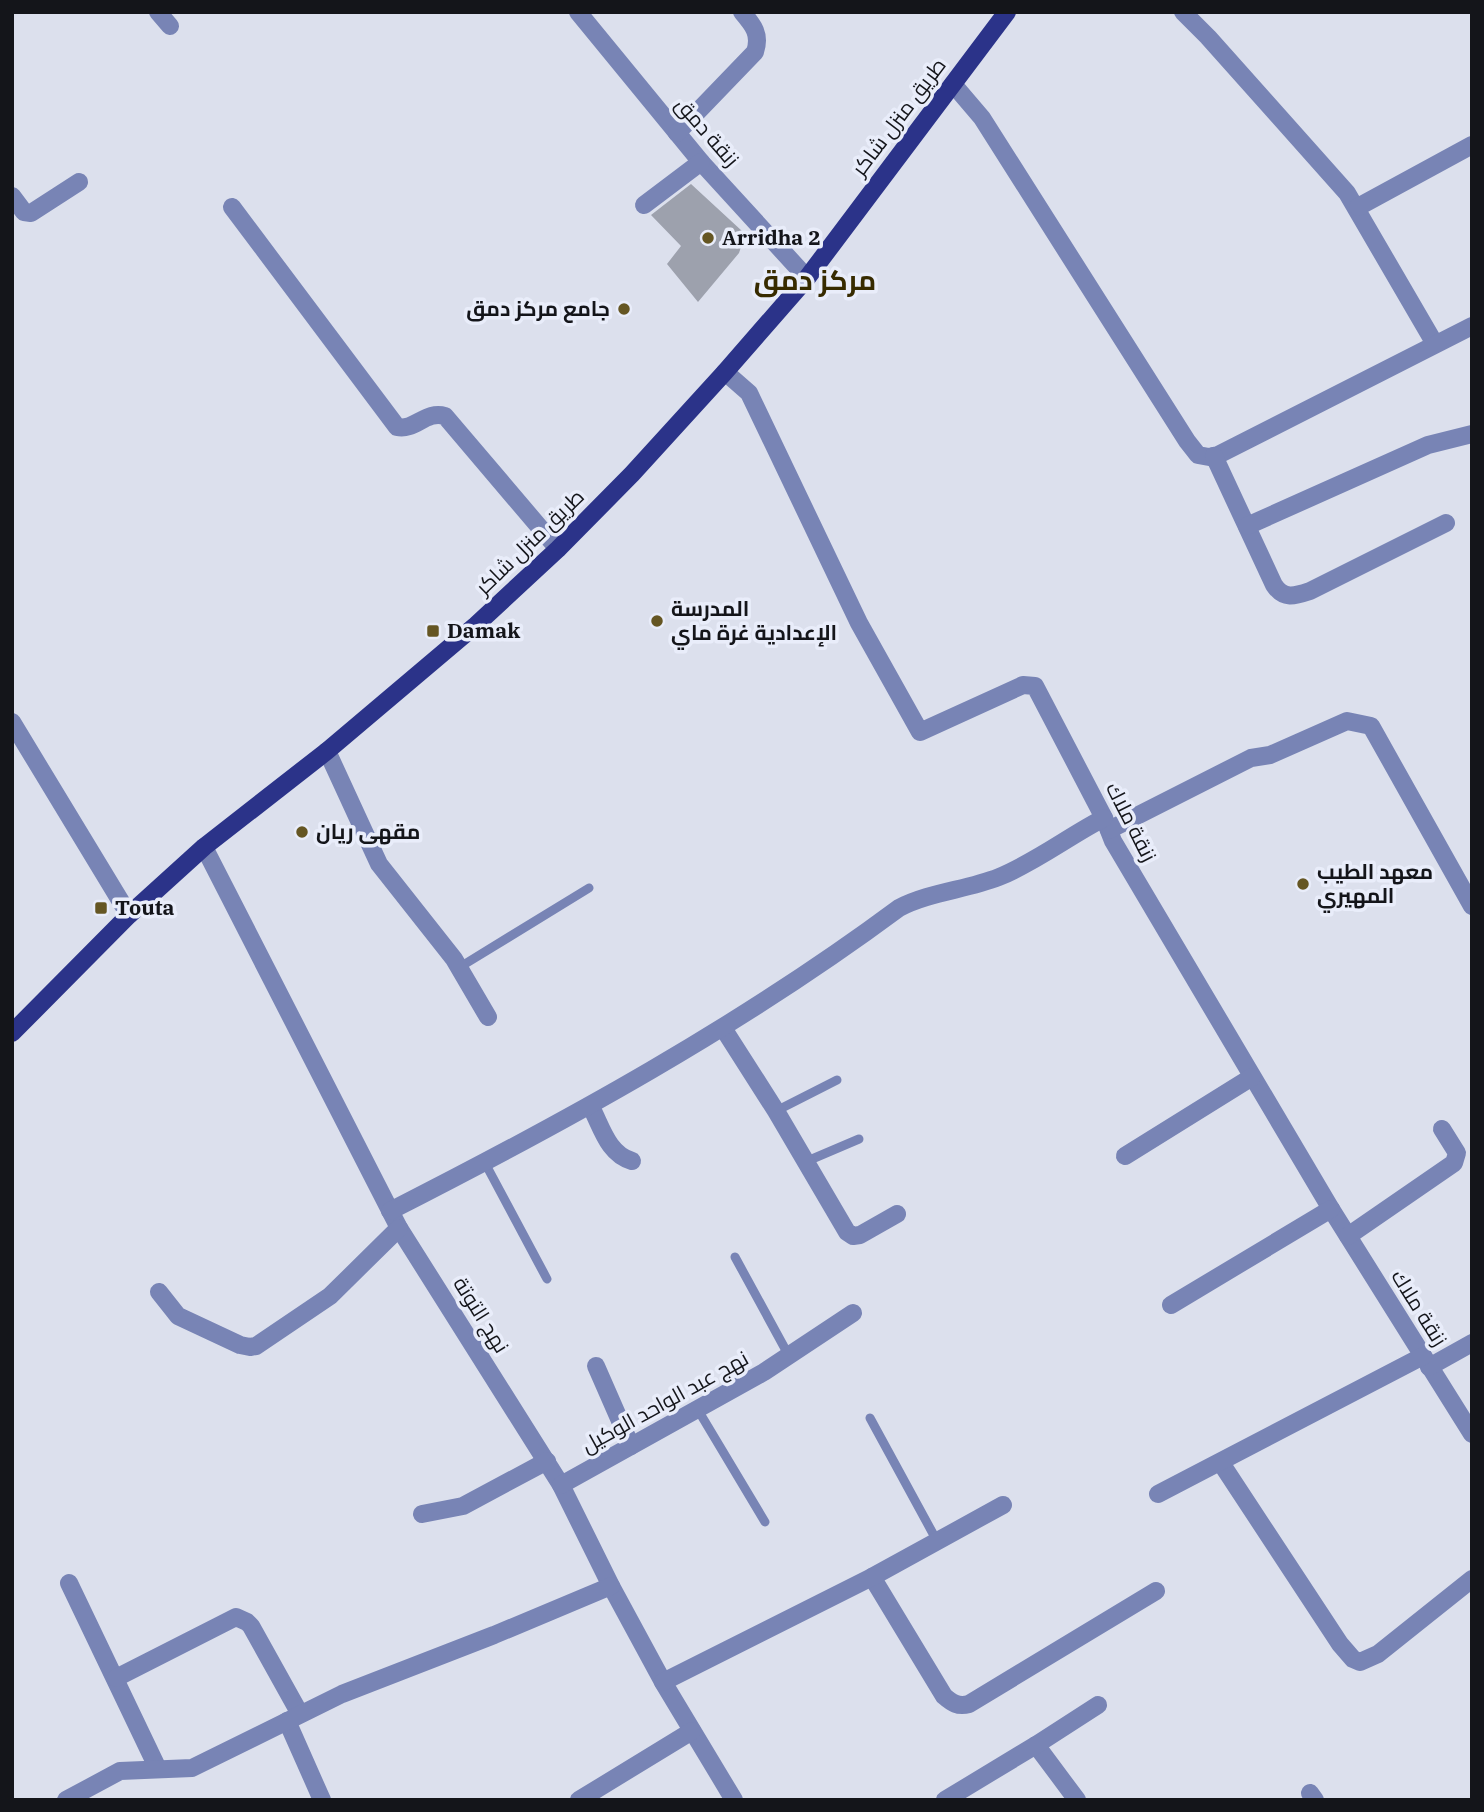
<svg xmlns="http://www.w3.org/2000/svg" width="1484" height="1812" font-family="'IBM Plex Serif',Cairo,serif">
  <style>
    .building { fill: #9da1ad }
    .lines { fill: none; stroke-linecap: round; stroke-linejoin: round }
    .service { stroke: #7884b5; stroke-width: 9 }
    .minor { stroke: #7884b5; stroke-width: 18 }
    .primary { stroke: #2b3389; stroke-width: 18 }
    .poi-dot { fill: #655623; stroke: #e9edfa; stroke-width: 2.5 }
    .labels { text-anchor: middle; stroke-width: 7; stroke-linejoin: round; paint-order: stroke }
    .street-label { font-size: 21px; fill: #14151a; stroke: #e9edfa }
    .poi-label { font-size: 21px; font-weight: bold; fill: #14151a; stroke: #e9edfa; text-anchor: start }
    .district-label { font-size: 28px; font-weight: bold; fill: #372b00; stroke: #e9edfa }
  </style>
  <rect width="100%" height="100%" fill="#dce0ed"/>
  <path class="building" d="M691 184 742 231V244L739 253 698 302 667 264 681 246 651 215Z"/>
  <g class="lines">
    <g class="service">
      <path d="M460 967 589 888"/>
      <path d="M776 1111 837 1080"/>
      <path d="M805 1162 859 1139"/>
      <path d="M485 1163 547 1279"/>
      <path d="M735 1257 789 1356"/>
      <path d="M698 1410 765 1522"/>
      <path d="M870 1418 937 1541"/>
    </g>
    <g class="minor">
      <path d="M158 12 170 26"/>
      <path d="M578 12 701 162 807 278"/>
      <path d="M1183 12 1208 37 1347 193 1435 344"/>
      <path d="M953 84 982 118 1187 441 1198 455 1209 457 1218 455 1472 326"/>
      <path d="M677 133 755 52C761 34 753 25 742 12"/>
      <path d="M12 196 24 212 31 213 79 182"/>
      <path d="M644 205 701 162"/>
      <path d="M232 207 397 427C415 431 426 410 445 416L558 549"/>
      <path d="M1358 207 1472 145"/>
      <path d="M725 372 749 393 859 623 920 732 1023 685 1035 686 1104 818 1113 841 1331 1209 1472 1434"/>
      <path d="M1214 456 1274 585C1284 600 1295 596 1310 591L1446 523"/>
      <path d="M1247 526 1428 445 1472 434"/>
      <path d="M12 722 129 915"/>
      <path d="M327 751 379 864 454 959 488 1017"/>
      <path d="M1109 830 1251 758 1270 755 1347 721 1371 726 1472 906"/>
      <path d="M204 847 399 1228 561 1485 611 1586 663 1682 734 1800"/>
      <path d="M723 1028 776 1111 847 1232 853 1236 860 1235 897 1214"/>
      <path d="M591 1107C602 1128 608 1154 632 1161"/>
      <path d="M1125 1156 1252 1077"/>
      <path d="M390 1211C567 1121 740 1026 899 908 930 892 966 890 999 877 1036 862 1069 836 1104 818"/>
      <path d="M1348 1236 1454 1163 1457 1153 1442 1129"/>
      <path d="M159 1292 178 1316 240 1345 250 1347 256 1346 330 1296 399 1228"/>
      <path d="M1171 1305 1331 1209"/>
      <path d="M596 1366 631 1446"/>
      <path d="M1429 1367 1472 1343"/>
      <path d="M1221 1463 1340 1644 1353 1659 1360 1662 1378 1654 1472 1579"/>
      <path d="M561 1485 764 1372 853 1313"/>
      <path d="M1158 1494 1423 1356"/>
      <path d="M422 1514 463 1506 547 1461"/>
      <path d="M872 1577 944 1696C952 1703 958 1707 969 1704L1156 1591"/>
      <path d="M69 1583 158 1769"/>
      <path d="M116 1678 236 1617 247 1622 251 1626 300 1714"/>
      <path d="M663 1682 872 1577 1003 1505"/>
      <path d="M287 1721 322 1800"/>
      <path d="M1036 1745 1077 1800"/>
      <path d="M1310 1793 1315 1800"/>
      <path d="M66 1800 120 1771 192 1768 342 1694 494 1635 611 1586"/>
      <path d="M579 1800 692 1731"/>
      <path d="M945 1800 1036 1745 1098 1705"/>
    </g>
    <path class="primary" d="M12 1033 129 915 204 847 327 751 476 625 558 549 632 474 725 372 807 278 1007 12"/>
  </g>
  <g class="poi-dot">
    <circle cx="708" cy="238" r="7"/>
    <circle cx="624" cy="309" r="7"/>
    <circle cx="657" cy="621" r="7"/>
    <rect x="426" y="624" width="14" height="14" rx="3.5"/>
    <circle cx="302" cy="832" r="7"/>
    <circle cx="1303" cy="884" r="7"/>
    <rect x="94" y="901" width="14" height="14" rx="3.5"/>
  </g>
  <g class="labels">
    <g class="street-label">
      <text transform="translate(899 117) rotate(-53)" y="7">طريق منزل شاكر</text>
      <text transform="translate(707 132) rotate(49)" y="7">زنقة دمق</text>
      <text transform="translate(530 542) rotate(-44)" y="7">طريق منزل شاكر</text>
      <text transform="translate(1131 822) rotate(63)" y="7">زنقة ملاك</text>
      <text transform="translate(1419 1308) rotate(58)" y="7">زنقة ملاك</text>
      <text transform="translate(481 1315) rotate(58)" y="7">نهج التوتة</text>
      <text transform="translate(665 1402) rotate(-29)" y="7">نهج عبد الواحد الوكيل</text>
    </g>
    <g class="poi-label">
      <text x="722" y="245">Arridha 2</text>
      <text x="610" y="316" text-anchor="end">جامع مركز دمق</text>
      <text x="671" y="616">المدرسة<tspan x="671" dy="24">الإعدادية غرة ماي</tspan></text>
      <text x="447" y="638">Damak</text>
      <text x="316" y="839">مقهى ريان</text>
      <text x="1317" y="879">معهد الطيب<tspan x="1317" dy="24">المهيري</tspan></text>
      <text x="115" y="915">Touta</text>
    </g>
    <g class="district-label">
      <text x="815" y="290">مركز دمق</text>
    </g>
  </g>
  <rect width="1484" height="1812" fill="none" stroke="#14151a" stroke-width="28"/>
</svg>
